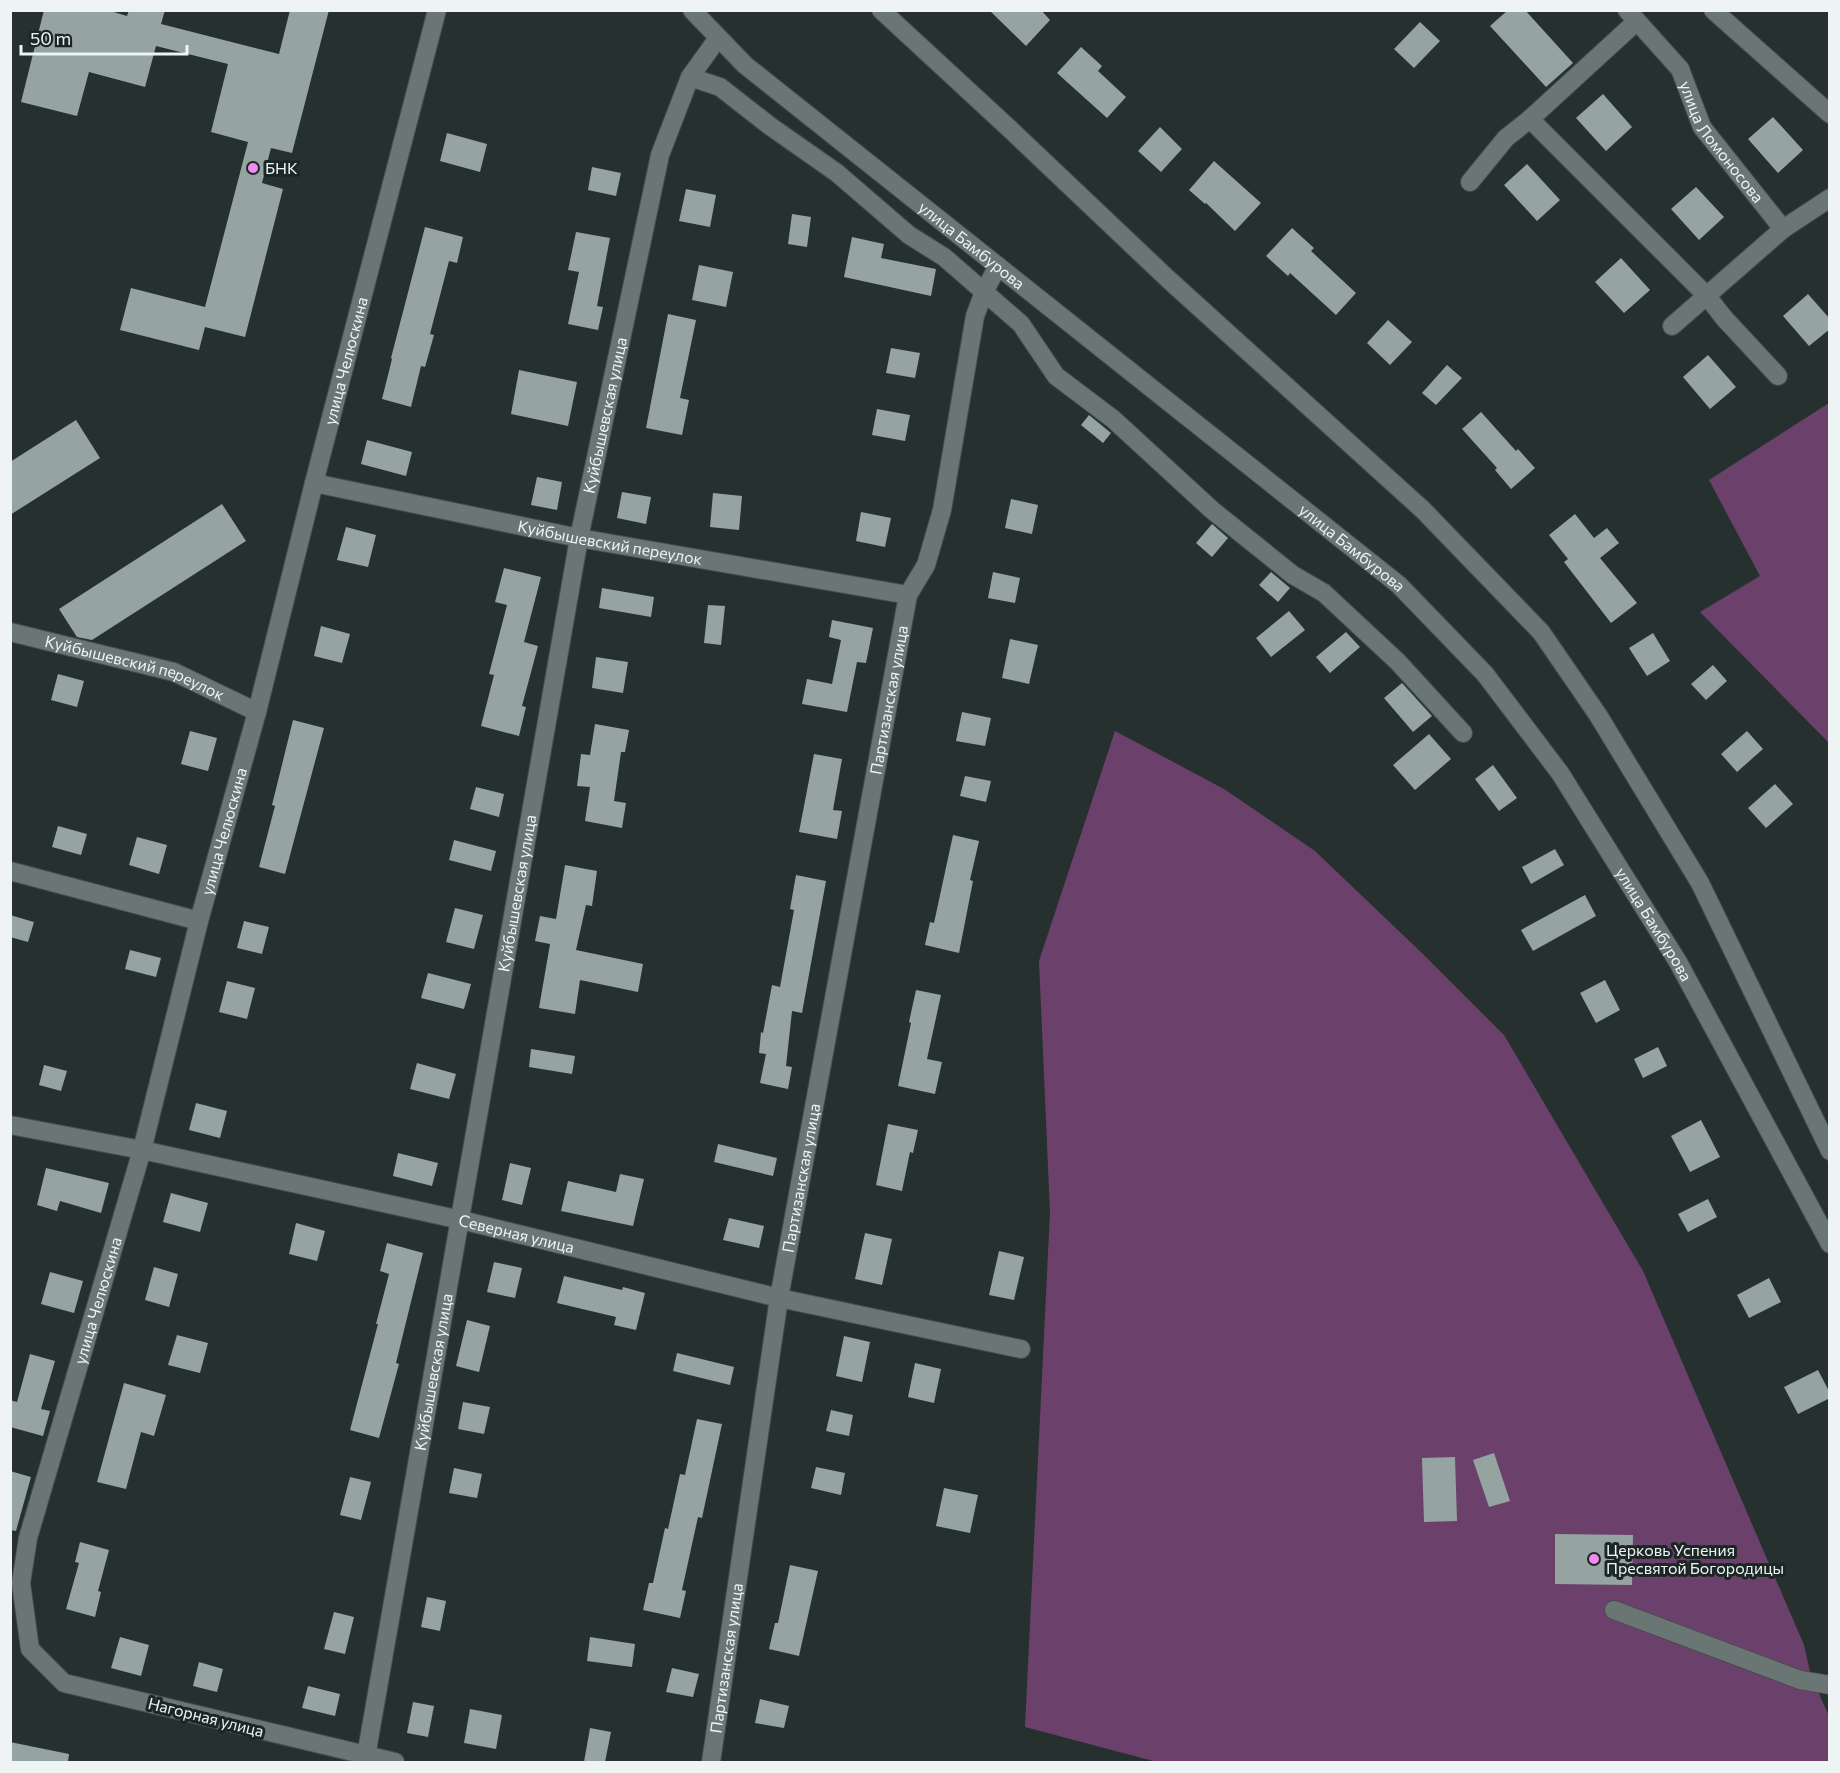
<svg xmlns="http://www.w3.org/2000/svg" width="1840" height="1773" font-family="Commissioner,sans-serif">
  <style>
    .green { fill: #6b416c }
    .building { fill: #95a3a1 }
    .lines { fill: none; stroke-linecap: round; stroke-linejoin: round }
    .minor-casing { stroke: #444e4c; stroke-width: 20 }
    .minor { stroke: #6a7674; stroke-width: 18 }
    .poi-dot { fill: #f28af3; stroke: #1c2725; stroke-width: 2 }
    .labels { text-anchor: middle; stroke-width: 6; stroke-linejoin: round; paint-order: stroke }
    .street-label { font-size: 16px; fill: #edf4f3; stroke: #1c2725 }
    .poi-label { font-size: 16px; fill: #edf4f3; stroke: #1c2725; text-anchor: start }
  </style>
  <rect width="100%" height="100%" fill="#26312f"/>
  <g class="green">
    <path d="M1829 403V743L1700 612 1760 576 1709 480Z"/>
    <path d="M1115 731 1224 789 1315 851 1425 956 1504 1035 1643 1271 1804 1645 1811 1676 1829 1716V1762H1157L1025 1727 1050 1212 1039 961Z"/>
  </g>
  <g class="building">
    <path d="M44 10H107L127 16 129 10H165L161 24 279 54 290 10H329L292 153 271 148 262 183 283 189 245 337 205 327 199 350 120 330 131 288 205 307 248 142 211 132 228 64 156 46 145 87 89 72 77 116 21 102Z"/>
    <path d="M989 10H1041L1050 20 1026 46Z"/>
    <path d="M1508 10H1525L1573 63 1546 87 1490 26Z"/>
    <path d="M1420 22 1440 41 1414 68 1394 49Z"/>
    <path d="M1081 47 1102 66 1098 71 1126 97 1107 118 1057 73Z"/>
    <path d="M1603 94 1632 127 1606 151 1576 118Z"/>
    <path d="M1773 117 1803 150 1778 173 1748 139Z"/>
    <path d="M1160 127 1182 149 1161 172 1138 151Z"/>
    <path d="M447 133 487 144 480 172 440 161Z"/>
    <path d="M1214 161 1261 203 1235 231 1206 203 1205 204 1189 190Z"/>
    <path d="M1527 164 1560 200 1537 221 1504 185Z"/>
    <path d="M592 167 621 173 616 196 588 190Z"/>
    <path d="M1696 187 1724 217 1699 240 1671 209Z"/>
    <path d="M686 189 716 195 710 227 679 221Z"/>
    <path d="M792 214 811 217 807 247 788 244Z"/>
    <path d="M425 227 463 237 457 263 449 261 430 334 434 335 425 367 421 366 411 407 382 399 392 359 391 358Z"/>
    <path d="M1292 228 1314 248 1311 251 1356 293 1336 315 1290 273 1288 276 1266 256Z"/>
    <path d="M576 232 610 238 597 306 603 307 598 330 568 324 579 272 568 270Z"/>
    <path d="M852 237 884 244 881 258 936 269 931 296 844 277Z"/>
    <path d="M1621 258 1650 290 1624 313 1595 282Z"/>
    <path d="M699 265 733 272 726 307 692 300Z"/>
    <path d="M1808 294 1830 319V329L1809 346 1783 316Z"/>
    <path d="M668 314 696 320 680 398 689 400 682 435 646 428Z"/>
    <path d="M1388 320 1412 342 1390 365 1367 343Z"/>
    <path d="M891 348 920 353 915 378 886 373Z"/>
    <path d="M1708 355 1736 387 1710 409 1683 377Z"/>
    <path d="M1447 365 1462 378 1436 405 1422 393Z"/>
    <path d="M519 370 577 382 568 426 511 414Z"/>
    <path d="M877 409 910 415 905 441 872 435Z"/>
    <path d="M1481 412 1516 451 1518 449 1535 468 1511 489 1495 470 1497 468 1462 429Z"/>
    <path d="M1089 415 1111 433 1103 443 1081 425Z"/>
    <path d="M76 420 100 458 10 515V462Z"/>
    <path d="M367 440 412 452 406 476 361 464Z"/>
    <path d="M537 477 562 482 557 510 531 505Z"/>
    <path d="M622 492 651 497 646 524 617 518Z"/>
    <path d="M713 493 742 496 739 530 710 527Z"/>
    <path d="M1011 499 1038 505 1032 534 1005 528Z"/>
    <path d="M222 504 246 541 92 640 77 637 59 609Z"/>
    <path d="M861 512 891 518 885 547 856 541Z"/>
    <path d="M1575 514 1594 538 1607 528 1619 543 1600 558 1637 603 1611 623 1564 562 1568 559 1549 535Z"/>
    <path d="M1212 524 1228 538 1212 557 1196 543Z"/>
    <path d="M346 527 376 535 368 567 337 560Z"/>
    <path d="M504 568 541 577 524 642 538 646 522 706 526 707 519 736 481 726 494 675 489 674 507 605 495 602Z"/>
    <path d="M993 572 1020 578 1015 603 988 598Z"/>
    <path d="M1271 572 1290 588 1278 602 1259 585Z"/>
    <path d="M602 588 654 597 651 617 599 608Z"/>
    <path d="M708 605 725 606 721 645 704 643Z"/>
    <path d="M1289 611 1305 630 1271 657 1256 638Z"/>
    <path d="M832 620 873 628 866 663 857 662 847 712 802 704 807 679 832 684 841 640 829 637Z"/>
    <path d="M321 626 350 634 342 663 314 656Z"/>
    <path d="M1346 632 1360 647 1330 673 1316 657Z"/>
    <path d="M1653 633 1670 661 1647 676 1629 648Z"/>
    <path d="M1010 639 1038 645 1029 684 1002 678Z"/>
    <path d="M596 657 628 662 623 693 592 688Z"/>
    <path d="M1713 665 1727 681 1706 700 1691 684Z"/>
    <path d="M58 674 84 681 77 707 51 700Z"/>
    <path d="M1402 683 1432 716 1413 732 1384 698Z"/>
    <path d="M962 712 991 718 985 746 956 741Z"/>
    <path d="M293 720 324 728 285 874 259 867 275 806 272 805Z"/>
    <path d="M595 724 629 730 625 752H621L614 801 626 803 622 828 585 821 590 787 577 786 581 754 590 755Z"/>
    <path d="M190 731 217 738 208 771 181 764Z"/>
    <path d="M1747 731 1763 749 1737 772 1721 754Z"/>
    <path d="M1429 734 1451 759 1415 790 1393 765Z"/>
    <path d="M814 754 842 759 833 810 842 811 837 839 799 832Z"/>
    <path d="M1493 765 1517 798 1499 811 1475 779Z"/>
    <path d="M965 776 991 781 986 802 960 796Z"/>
    <path d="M1775 784 1793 804 1766 828 1748 808Z"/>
    <path d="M476 787 504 794 499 817 470 809Z"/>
    <path d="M58 826 87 834 81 855 52 847Z"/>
    <path d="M953 835 979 841 970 880 973 881 959 953 925 945 930 922 934 923Z"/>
    <path d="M137 837 167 845 159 874 129 865Z"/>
    <path d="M454 840 496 851 491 871 449 860Z"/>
    <path d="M1555 849 1564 865 1531 884 1522 867Z"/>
    <path d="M565 865 597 871 592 906 586 905 576 950 643 964 638 992 580 980 575 1014 539 1008 550 944 535 941 540 916 556 919Z"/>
    <path d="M796 875 826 881 802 1013 792 1011 786 1066 792 1067 788 1089 760 1083 766 1054 759 1053 761 1032 763 1033 772 985 780 987 794 910 790 909Z"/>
    <path d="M1585 895 1596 916 1533 951 1521 930Z"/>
    <path d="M455 908 483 915 474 949 446 942Z"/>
    <path d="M10 915 34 922 28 942 10 937Z"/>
    <path d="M244 921 269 927 262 954 237 948Z"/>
    <path d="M130 950 161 958 156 977 125 969Z"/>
    <path d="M428 973 471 984 464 1009 421 998Z"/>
    <path d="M1605 980 1620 1010 1596 1023 1580 993Z"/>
    <path d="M227 981 255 988 247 1019 219 1012Z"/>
    <path d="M916 990 941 995 927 1059 942 1062 935 1094 898 1086 911 1023 909 1022Z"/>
    <path d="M1658 1047 1667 1066 1643 1078 1634 1059Z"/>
    <path d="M531 1049 575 1056 572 1074 529 1067Z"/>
    <path d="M417 1063 456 1074 449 1099 410 1089Z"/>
    <path d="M44 1065 67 1071 61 1091 39 1085Z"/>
    <path d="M196 1103 227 1111 220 1138 189 1130Z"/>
    <path d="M1701 1120 1720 1157 1690 1172 1671 1136Z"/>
    <path d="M888 1124 918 1130 913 1153 910 1152 902 1191 876 1185Z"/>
    <path d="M718 1144 777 1158 773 1176 714 1162Z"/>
    <path d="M398 1153 438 1163 432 1186 393 1176Z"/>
    <path d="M510 1163 531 1168 522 1205 502 1200Z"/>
    <path d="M46 1168 109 1183 101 1213 60 1201 57 1211 37 1205Z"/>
    <path d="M620 1174 644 1179 633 1226 561 1211 568 1181 616 1192Z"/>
    <path d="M171 1193 208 1203 200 1232 163 1222Z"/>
    <path d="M1708 1199 1717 1217 1688 1232 1678 1214Z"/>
    <path d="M729 1218 764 1226 759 1248 723 1240Z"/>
    <path d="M296 1223 325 1231 317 1261 289 1254Z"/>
    <path d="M865 1233 892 1239 882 1285 855 1279Z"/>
    <path d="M387 1243 423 1253 396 1363 399 1364 379 1438 350 1430 378 1324H376L389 1274 380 1271Z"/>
    <path d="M999 1251 1024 1257 1014 1300 989 1295Z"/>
    <path d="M494 1262 522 1268 515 1298 487 1292Z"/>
    <path d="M154 1267 178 1274 169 1307 145 1300Z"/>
    <path d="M50 1272 83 1281 74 1313 41 1304Z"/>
    <path d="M564 1276 622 1290 623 1287 645 1293 636 1330 614 1325 616 1317 557 1303Z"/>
    <path d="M1769 1278 1781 1302 1749 1318 1737 1295Z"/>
    <path d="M467 1320 490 1326 479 1372 456 1366Z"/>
    <path d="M177 1335 208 1343 200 1373 168 1365Z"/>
    <path d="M844 1336 870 1342 862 1382 836 1376Z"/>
    <path d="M677 1353 734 1367 730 1385 673 1371Z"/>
    <path d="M30 1354 55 1361 41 1409 50 1411 43 1436 10 1427V1400L17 1402Z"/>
    <path d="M915 1363 941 1369 934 1403 908 1397Z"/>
    <path d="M1818 1370 1830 1393V1398L1798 1414 1784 1387Z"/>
    <path d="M124 1383 166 1395 154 1436 141 1432 126 1489 97 1482Z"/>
    <path d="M463 1402 490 1407 484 1434 458 1429Z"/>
    <path d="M831 1410 853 1415 849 1436 826 1431Z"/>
    <path d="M697 1419 722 1424 702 1518 698 1517 682 1590 686 1591 680 1618 643 1610 649 1583H653L665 1528 668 1529 680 1474 685 1475Z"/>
    <path d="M1494 1453 1510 1501 1489 1507 1473 1460Z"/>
    <path d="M1455 1457 1457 1521 1424 1522 1422 1458Z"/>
    <path d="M816 1467 845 1473 841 1495 811 1488Z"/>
    <path d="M454 1468 482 1474 477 1498 449 1493Z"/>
    <path d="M10 1471 31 1477 16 1531 10 1530Z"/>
    <path d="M350 1477 371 1482 361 1520 340 1515Z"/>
    <path d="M944 1488 978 1495 970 1533 936 1526Z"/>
    <path d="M1555 1534 1633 1535 1632 1585 1555 1584Z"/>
    <path d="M80 1542 109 1550 98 1591 101 1592 95 1617 66 1609 79 1563 75 1562Z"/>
    <path d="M790 1565 818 1571 799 1656 769 1649 775 1623H778Z"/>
    <path d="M427 1597 446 1601 440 1631 421 1627Z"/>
    <path d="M334 1612 354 1617 345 1654 324 1649Z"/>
    <path d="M120 1637 149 1645 141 1676 111 1668Z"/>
    <path d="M590 1637 635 1644 632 1667 587 1661Z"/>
    <path d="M199 1662 223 1669 217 1692 193 1686Z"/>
    <path d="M672 1668 699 1674 693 1697 666 1692Z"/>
    <path d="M308 1686 340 1694 335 1716 302 1708Z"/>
    <path d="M760 1699 789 1706 784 1728 755 1723Z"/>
    <path d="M413 1702 434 1706 428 1737 407 1733Z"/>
    <path d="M470 1709 502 1715 496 1749 464 1743Z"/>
    <path d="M590 1728 611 1732 605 1762H584Z"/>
    <path d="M10 1742 69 1754 68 1762H10Z"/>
  </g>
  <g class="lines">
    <defs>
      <g id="minor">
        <path id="s1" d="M692 10 745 65 1399 585 1485 674 1560 773 1678 962 1830 1244"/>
        <path d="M881 10 1013 132 1168 279 1423 510 1541 632 1598 715 1700 883 1830 1151"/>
        <path id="s2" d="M1627 10 1680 69 1702 127 1783 229"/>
        <path d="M1713 10 1830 114"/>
        <path d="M690 77 720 87 770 126 837 173 909 235 944 257 1021 324 1056 376 1113 419 1212 510 1293 575 1324 593 1398 662 1463 733"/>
        <path d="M1530 119 1707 296 1724 318 1778 376"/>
        <path d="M1470 182 1506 138 1530 119 1637 21"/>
        <path d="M1672 326 1783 229 1830 198"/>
        <path id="s3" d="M314 483 579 538 908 595"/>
        <path id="s4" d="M10 632 174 672 257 712"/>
        <path d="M10 871 199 921"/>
        <path id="s5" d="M10 1125 142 1150 461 1220 779 1298 1021 1349"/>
        <path d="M1614 1610 1800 1680 1830 1685"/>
        <path id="s6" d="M365 1762 579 538 660 155 690 77 718 38"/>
        <path id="s7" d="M395 1762 64 1683 30 1649 21 1583 28 1538 142 1150 199 921 257 712 314 483 437 10"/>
        <path id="s8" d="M711 1762 779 1298 908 595 926 565 942 510 975 316 984 292 998 266"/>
      </g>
    </defs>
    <use href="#minor" class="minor-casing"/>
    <use href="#minor" class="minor"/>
  </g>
  <g class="poi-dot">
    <circle cx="253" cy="168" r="6"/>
    <circle cx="1594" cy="1559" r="6"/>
  </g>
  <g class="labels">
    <g class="street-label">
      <text dy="6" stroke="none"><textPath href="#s2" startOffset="164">улица Ломоносова</textPath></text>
      <text dy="6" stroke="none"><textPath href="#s1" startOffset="366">улица Бамбурова</textPath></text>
      <text dy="6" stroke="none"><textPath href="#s7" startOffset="1720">улица Челюскина</textPath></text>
      <text dy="6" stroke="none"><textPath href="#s6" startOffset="1368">Куйбышевская улица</textPath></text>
      <text dy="6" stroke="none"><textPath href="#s3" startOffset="302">Куйбышевский переулок</textPath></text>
      <text dy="6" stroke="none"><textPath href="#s1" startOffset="852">улица Бамбурова</textPath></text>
      <text dy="6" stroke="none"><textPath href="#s4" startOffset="130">Куйбышевский переулок</textPath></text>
      <text dy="6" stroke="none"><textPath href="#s8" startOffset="1077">Партизанская улица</textPath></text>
      <text dy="6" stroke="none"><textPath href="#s7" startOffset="1234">улица Челюскина</textPath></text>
      <text dy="6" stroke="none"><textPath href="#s6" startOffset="882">Куйбышевская улица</textPath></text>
      <text dy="6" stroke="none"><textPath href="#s1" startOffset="1338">улица Бамбурова</textPath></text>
      <text dy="6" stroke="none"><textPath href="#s8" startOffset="591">Партизанская улица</textPath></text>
      <text dy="6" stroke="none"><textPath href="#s5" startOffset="518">Северная улица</textPath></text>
      <text dy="6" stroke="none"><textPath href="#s7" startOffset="748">улица Челюскина</textPath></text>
      <text dy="6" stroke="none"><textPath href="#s6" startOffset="396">Куйбышевская улица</textPath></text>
      <text dy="6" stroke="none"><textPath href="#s8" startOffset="105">Партизанская улица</textPath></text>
      <text transform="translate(206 1717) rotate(14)" y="6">Нагорная улица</text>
    </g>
    <g class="poi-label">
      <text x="265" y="174">БНК</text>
      <text x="1606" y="1556">Церковь Успения<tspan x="1606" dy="18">Пресвятой Богородицы</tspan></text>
    </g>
  </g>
  <rect width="1840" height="1773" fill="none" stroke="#edf4f3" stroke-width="24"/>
  <path d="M21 45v9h166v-9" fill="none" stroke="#edf4f3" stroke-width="3"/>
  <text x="30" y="45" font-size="18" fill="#edf4f3" stroke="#1c2725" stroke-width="4.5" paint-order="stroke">50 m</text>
</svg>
